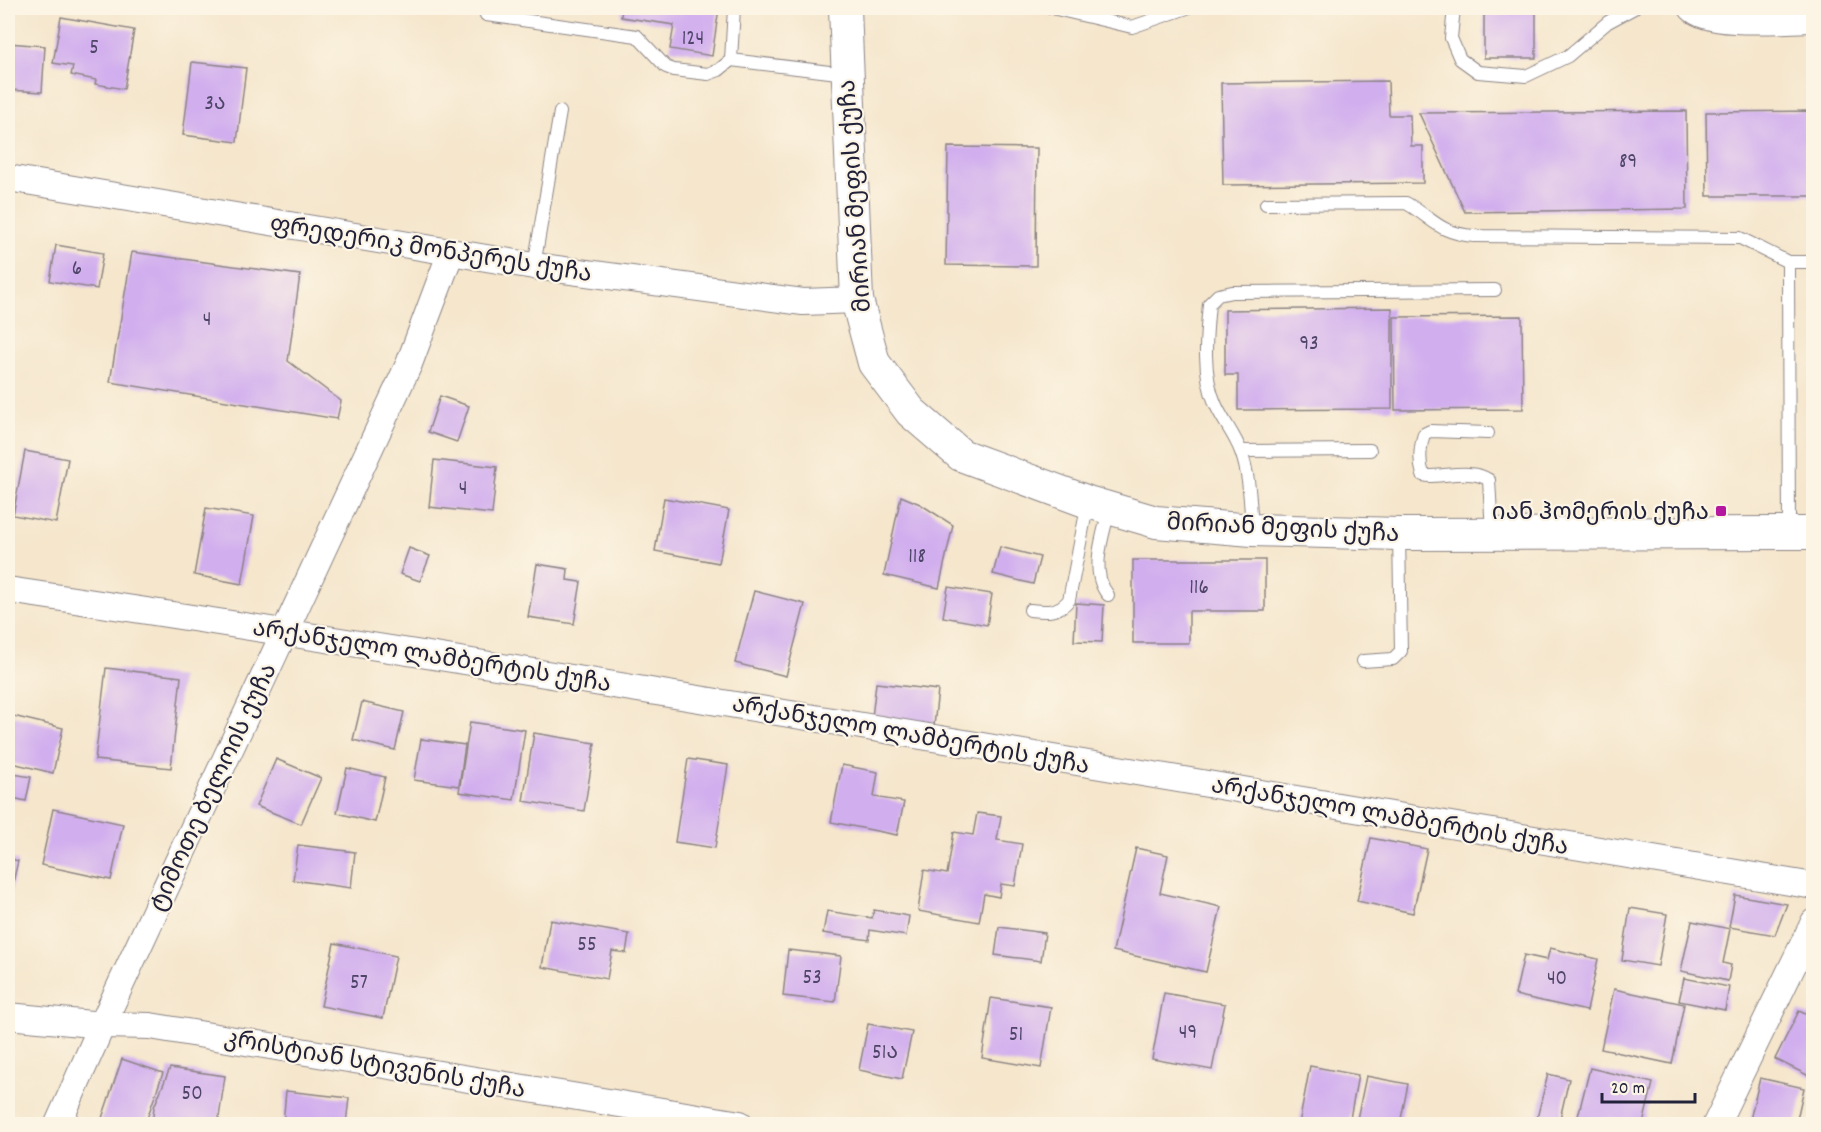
<svg xmlns="http://www.w3.org/2000/svg" width="1821" height="1132" font-family="Dekko,'Noto Sans Georgian',sans-serif">
  <style>
    .building { fill: #d1aeee }
    .lines { fill: none; stroke-linecap: round; stroke-linejoin: round }
    .service-casing { stroke: #8c8484; stroke-width: 14 }
    .minor-casing { stroke: #8c8484; stroke-width: 28 }
    .tertiary-casing { stroke: #8c8484; stroke-width: 34 }
    .service { stroke: #fff; stroke-width: 12 }
    .minor { stroke: #fff; stroke-width: 26 }
    .tertiary { stroke: #fff; stroke-width: 32 }
    .poi-dot { fill: #b5179e; stroke: #fcf5e5; stroke-width: 2 }
    .labels { text-anchor: middle; stroke-width: 4.5; stroke-linejoin: round; paint-order: stroke }
    .number-label { font-size: 21px; fill: #4e4568 }
    .street-label { font-size: 24px; fill: #22223b; stroke: #fcf5e5 }
    .poi-label { font-size: 24px; fill: #22223b; stroke: #fcf5e5; text-anchor: end }
  </style>
  <rect width="100%" height="100%" fill="#fcf5e5"/>
  <filter id="ink" filterUnits="userSpaceOnUse"><feTurbulence type="fractalNoise" baseFrequency=".0167" numOctaves="2"/><feDisplacementMap in="SourceGraphic" scale="12" xChannelSelector="R" yChannelSelector="G"/><feConvolveMatrix kernelMatrix="1 2 1 2 8 2 1 2 1" color-interpolation-filters="sRGB"/></filter>
  <filter id="wash" filterUnits="userSpaceOnUse"><feTurbulence type="fractalNoise" baseFrequency=".008" numOctaves="4" result="noise"/><feDisplacementMap in="SourceGraphic" scale="24" xChannelSelector="R" yChannelSelector="G"/><feGaussianBlur stdDeviation="1.35" result="paint"/><feColorMatrix in="noise" values="0 0 0 0 0 0 0 0 0 0 0 0 0 0 0 0 0 1.4 0 .05"/><feComposite in="paint" operator="in"/></filter>
  <g filter="url(#wash)">
    <rect width="100%" height="100%" fill="#f5e6cc"/>
    <g id="blocks">
      <g class="building">
        <path d="M622 8H719L712 56 670 49 674 25 621 17Z"/>
        <rect x="1484" y="8" width="52" height="50"/>
        <path d="M61 17 134 30 124 89 95 84 96 80 71 75 73 66 53 63Z"/>
        <path d="M8 43 45 46 42 92 8 90Z"/>
        <path d="M192 62 246 68 237 142 183 135Z"/>
        <path d="M1388 81 1389 115H1410L1411 146H1423V183L1223 185 1221 83Z"/>
        <path d="M1686 111 1687 209 1465 212 1419 113Z"/>
        <path d="M1814 111V196H1707L1706 112Z"/>
        <path d="M948 147 1037 148 1036 266 946 265Z"/>
        <path d="M56 245 103 253 97 289 50 281Z"/>
        <path d="M132 252 300 275 288 361 341 401 337 419 110 382Z"/>
        <path d="M1392 308V409L1238 410V375H1225V310Z"/>
        <path d="M1522 316 1523 409 1395 410 1394 317Z"/>
        <path d="M440 396 469 406 457 442 428 432Z"/>
        <path d="M25 451 68 459 56 523 13 515Z"/>
        <path d="M434 460 497 467 492 514 429 507Z"/>
        <path d="M901 496 920 504 953 525 939 588 884 575Z"/>
        <path d="M664 498 729 510 719 563 655 551Z"/>
        <path d="M206 508 254 516 242 584 194 575Z"/>
        <path d="M1000 547 1040 557 1033 584 993 574Z"/>
        <path d="M409 548 430 556 420 581 400 574Z"/>
        <path d="M1133 560H1265V611H1189V643H1133Z"/>
        <path d="M537 564 568 569 567 580 581 582 574 624 528 617Z"/>
        <path d="M948 587 992 594 987 625 943 617Z"/>
        <path d="M754 591 805 604 786 676 735 663Z"/>
        <path d="M1076 603 1104 605 1102 642 1074 641Z"/>
        <path d="M106 668 181 677 171 768 95 760Z"/>
        <path d="M876 683 938 690 934 726 872 718Z"/>
        <path d="M362 702 404 712 395 750 353 740Z"/>
        <path d="M13 716 63 728 53 773 8 762V741Z"/>
        <path d="M470 722 525 730 514 800 459 792Z"/>
        <path d="M534 733 595 743 584 811 523 801Z"/>
        <path d="M421 739 465 745 459 786 414 780Z"/>
        <path d="M276 759 321 778 301 824 256 806Z"/>
        <path d="M688 759 728 765 715 848 675 842Z"/>
        <path d="M842 765 878 772 874 797 904 802 897 835 831 822Z"/>
        <path d="M347 768 385 777 375 822 337 813Z"/>
        <path d="M8 773 31 777 26 801 8 797Z"/>
        <path d="M53 809 123 824 111 880 41 865Z"/>
        <path d="M977 813 1001 816 997 840 1022 844 1015 886 1001 884 999 897 984 894 979 922 918 911 924 870 947 874 954 832 973 835Z"/>
        <path d="M1371 838 1427 849 1413 913 1357 901Z"/>
        <path d="M298 845 355 852 351 888 293 880Z"/>
        <path d="M1136 848 1168 855 1160 893 1221 907 1206 972 1113 951Z"/>
        <path d="M8 858 18 861 8 904Z"/>
        <path d="M1735 895 1787 904 1775 935 1729 927Z"/>
        <path d="M1630 908 1667 914 1658 966 1622 960Z"/>
        <path d="M874 910 909 916 906 936 870 930 869 940 823 933 827 911 872 918Z"/>
        <path d="M550 920 629 934 626 953 612 951 607 979 542 967Z"/>
        <path d="M1692 921 1730 929 1723 963 1731 965 1728 981 1681 971Z"/>
        <path d="M999 927 1045 933 1041 961 995 955Z"/>
        <path d="M334 943 396 956 383 1018 321 1006Z"/>
        <path d="M1550 948 1598 959 1587 1011 1515 995 1524 955 1547 960Z"/>
        <path d="M788 950 841 956 835 1002 783 996Z"/>
        <path d="M1684 978 1729 987 1725 1010 1679 1001Z"/>
        <path d="M1614 989 1684 1004 1672 1064 1601 1049Z"/>
        <path d="M1164 993 1225 1004 1212 1070 1152 1059Z"/>
        <path d="M991 998 1051 1007 1041 1068 982 1058Z"/>
        <path d="M1799 1011 1814 1018V1071L1811 1077 1775 1059Z"/>
        <path d="M868 1024 912 1032 902 1079 859 1070Z"/>
        <path d="M122 1059 163 1073 145 1124H100Z"/>
        <path d="M1310 1066 1358 1075 1349 1124H1299Z"/>
        <path d="M170 1068 225 1076 218 1124H152L154 1107Z"/>
        <path d="M1590 1068 1653 1083 1643 1124H1576Z"/>
        <path d="M1548 1074 1569 1079 1559 1123 1537 1118Z"/>
        <path d="M1366 1076 1408 1084 1400 1124H1356Z"/>
        <path d="M1760 1078 1804 1088 1796 1124H1749Z"/>
        <path d="M286 1091 349 1098 346 1124H283Z"/>
      </g>
    </g>
  </g>
  <g filter="url(#ink)">
    <use href="#blocks" fill-opacity="0" stroke="#8c8484" stroke-width="1.5"/>
    <g class="lines">
      <defs>
        <g id="service">
          <path d="M734 8 731 60 846 74"/>
          <path d="M1052 8 1132 27 1187 8"/>
          <path d="M1454 8 1451 38 1460 59 1478 72 1526 76 1568 56 1608 22 1634 8"/>
          <path d="M486 15 637 36 666 67 674 70 708 74 719 70 731 60"/>
          <path d="M1266 204 1406 203C1434 219 1438 233 1474 236L1740 238 1788 262 1789 532"/>
          <path d="M1788 262H1814"/>
          <path d="M534 266 560 112"/>
          <path d="M1488 433 1430 431 1424 434C1420 447 1419 462 1423 475L1429 476C1446 476 1474 469 1489 480L1492 532"/>
          <path d="M1241 451 1370 450"/>
          <path d="M1252 529C1250 504 1250 476 1241 452 1235 435 1222 420 1215 403 1202 373 1206 336 1209 304L1218 295 1232 292 1495 290"/>
          <path d="M1108 595C1089 572 1103 536 1109 510"/>
          <path d="M1030 610C1046 612 1058 613 1069 600L1088 502"/>
          <path d="M1363 661 1393 659 1401 651 1399 534"/>
        </g>
        <g id="minor">
          <path d="M1692 8C1710 27 1786 19 1814 19"/>
          <path d="M8 178 534 266 803 302 857 300"/>
          <path d="M8 590C611 680 1212 786 1814 886"/>
          <path d="M8 1016 102 1025 150 1026 740 1124"/>
          <path d="M58 1124 102 1025 409 364 451 252"/>
          <path d="M1716 1124 1814 922"/>
        </g>
        <path id="tertiary" d="M845 8 857 300 874 363 911 412 961 455 1088 502 1156 522 1252 530 1399 534 1814 533"/>
      </defs>
      <use href="#service" class="service-casing"/>
      <use href="#minor" class="minor-casing"/>
      <use href="#tertiary" class="tertiary-casing"/>
      <use href="#service" class="service"/>
      <use href="#minor" class="minor"/>
      <use href="#tertiary" class="tertiary"/>
    </g>
  </g>
  <rect class="poi-dot" x="1715" y="505" width="12" height="12" rx="3"/>
  <g class="labels">
    <g class="number-label">
      <text x="693" y="44">124</text>
      <text x="94" y="53">5</text>
      <text x="215" y="109">3ა</text>
      <text x="1628" y="167">89</text>
      <text x="77" y="274">6</text>
      <text x="207" y="325">4</text>
      <text x="1309" y="349">93</text>
      <text x="463" y="494">4</text>
      <text x="917" y="562">118</text>
      <text x="1199" y="593">116</text>
      <text x="587" y="950">55</text>
      <text x="812" y="983">53</text>
      <text x="1557" y="984">40</text>
      <text x="359" y="988">57</text>
      <text x="1188" y="1038">49</text>
      <text x="1016" y="1040">51</text>
      <text x="885" y="1058">51ა</text>
      <text x="192" y="1099">50</text>
    </g>
    <g class="street-label">
      <text transform="translate(854 196) rotate(-94)" y="8">მირიან მეფის ქუჩა</text>
      <text transform="translate(431 248) rotate(9)" y="8">ფრედერიკ მონპერეს ქუჩა</text>
      <text transform="translate(1283 527) rotate(3)" y="8">მირიან მეფის ქუჩა</text>
      <text transform="translate(432 655) rotate(9)" y="8">არქანჯელო ლამბერტის ქუჩა</text>
      <text transform="translate(911 734) rotate(10)" y="8">არქანჯელო ლამბერტის ქუჩა</text>
      <text transform="translate(212 787) rotate(-65)" y="8">ტიმოთე ბელოის ქუჩა</text>
      <text transform="translate(1390 815) rotate(10)" y="8">არქანჯელო ლამბერტის ქუჩა</text>
      <text transform="translate(375 1063) rotate(10)" y="8">კრისტიან სტივენის ქუჩა</text>
    </g>
    <g class="poi-label">
      <text x="1709" y="519">იან ჰომერის ქუჩა</text>
    </g>
  </g>
  <rect width="1821" height="1132" fill="none" stroke="#fcf5e5" stroke-width="30"/>
  <path d="M1602 1093v9h93v-9" fill="none" stroke="#22223b" stroke-width="3"/>
  <text x="1611" y="1093" font-size="18" fill="#22223b" stroke="#fcf5e5" stroke-width="4.5" paint-order="stroke">20 m</text>
</svg>
